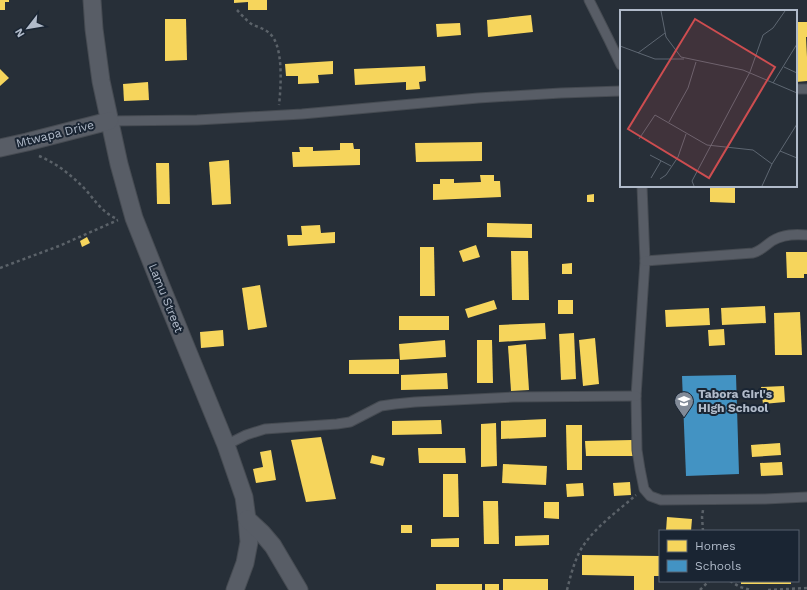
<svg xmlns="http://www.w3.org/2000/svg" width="807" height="590" font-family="'Work Sans',sans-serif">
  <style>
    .homes { fill: #f6d55c }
    .schools { fill: #4393c3 }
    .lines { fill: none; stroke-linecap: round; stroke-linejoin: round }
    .lane-casing { stroke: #464b52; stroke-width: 11 }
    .street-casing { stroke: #464b52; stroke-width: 19 }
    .path { stroke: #5b6269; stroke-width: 2.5; stroke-dasharray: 3 3; stroke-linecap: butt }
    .lane { stroke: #585d66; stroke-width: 9 }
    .street { stroke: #585d66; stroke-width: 17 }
    .labels { text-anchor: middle; stroke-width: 4; stroke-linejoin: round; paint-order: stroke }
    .street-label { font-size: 12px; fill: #b1bbca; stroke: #1a2533 }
    .poi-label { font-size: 12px; font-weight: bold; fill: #b1bbca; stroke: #1a2533; text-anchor: start }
    .inset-road { fill: none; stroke: #5e6772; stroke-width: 1 }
    .view { fill: #cd4d50; fill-opacity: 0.15; stroke: #cd4d50; stroke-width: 2 }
    .inset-edge { fill: none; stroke: #b1bbca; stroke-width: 2 }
  </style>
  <rect width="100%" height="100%" fill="#272f38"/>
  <g class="homes">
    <path d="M0 0H9V2H5V10H0Z"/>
    <path d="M234 0H267V10H248V2L234 3Z"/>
    <path d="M531 15 533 32 488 37 487 20Z"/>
    <path d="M165 19H186L187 60 165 61Z"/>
    <path d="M796 22H807V37H806L807 57V81L796 82Z"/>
    <path d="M460 23 461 35 437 37 436 24Z"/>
    <path d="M333 61V74L318 75 319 83 298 84V76H286L285 64Z"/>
    <path d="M425 66 426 81 419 82 420 89 406 90V82L355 85 354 69Z"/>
    <path d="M0 69 9 78 0 86Z"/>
    <path d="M148 82 149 100 124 101 123 84Z"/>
    <path d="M482 142V161L416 162 415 143Z"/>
    <path d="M340 143H353L354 149H360V165L293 167 292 152H300L299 147H313V151L340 150Z"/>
    <path d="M229 160 231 204 212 205 209 162Z"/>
    <path d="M156 163H169L170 204H157Z"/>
    <path d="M480 175H494V181H500L501 197 433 200V184H440V179H454V183L481 182Z"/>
    <path d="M710 186H735V203L710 202Z"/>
    <path d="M594 194V202H587V195Z"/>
    <path d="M487 223 532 224V238L487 237Z"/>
    <path d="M320 225 321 233 335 232V243L288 246 287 235H302L301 226Z"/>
    <path d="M87 237 90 243 82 247 80 241Z"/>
    <path d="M476 245 480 257 463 262 459 251Z"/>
    <path d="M420 247H434L435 296H420Z"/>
    <path d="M511 251H528L529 300H512Z"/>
    <path d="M786 252H807V274H804V278H787Z"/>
    <path d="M572 263V274H562V264Z"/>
    <path d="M260 285 267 327 248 330 242 288Z"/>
    <path d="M494 300 497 309 468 318 465 309Z"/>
    <rect x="558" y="300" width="15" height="14"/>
    <path d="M765 306 766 323 722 325 721 308Z"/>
    <path d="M709 308 710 325 666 327 665 310Z"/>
    <path d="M800 312 802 355H775L774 313Z"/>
    <rect x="399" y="316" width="50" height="14"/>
    <path d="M545 323 546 339 499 342V325Z"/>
    <path d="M724 329 725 345 709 346 708 330Z"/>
    <path d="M223 330 224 346 201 348 200 332Z"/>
    <path d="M574 333 576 379 561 380 559 334Z"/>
    <path d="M595 338 599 384 583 386 579 340Z"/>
    <path d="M445 340 446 357 400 360 399 344Z"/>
    <path d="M477 340H492L493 383H477Z"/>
    <path d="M526 344 529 390 511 391 508 346Z"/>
    <path d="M399 359V374H349V360Z"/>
    <path d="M447 373 448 389 401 390V375Z"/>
    <path d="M784 386 785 402 763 404 761 387Z"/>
    <path d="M546 419V437L501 439V421Z"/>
    <path d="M441 420 442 434 392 435V421Z"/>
    <path d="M496 423 497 466 481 467V424Z"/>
    <path d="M566 425H582V470H567Z"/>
    <path d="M321 437 336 499 306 502 291 440Z"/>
    <path d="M632 440 633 456H586L585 441Z"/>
    <path d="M780 443 781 455 752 457 751 445Z"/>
    <path d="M418 448H465L466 463H419Z"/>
    <path d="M271 450 276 480 256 483 253 469 263 467 260 452Z"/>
    <path d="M372 455 385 458 383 466 370 463Z"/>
    <path d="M782 462 783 475 761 476 760 463Z"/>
    <path d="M503 464 547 466 546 485 502 483Z"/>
    <path d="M443 474H458L459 517H443Z"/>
    <path d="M630 482 631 495 614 496 613 483Z"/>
    <path d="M583 483 584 496 567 497 566 484Z"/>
    <path d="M483 501H498L499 544H484Z"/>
    <path d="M544 502H559V519L544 518Z"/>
    <path d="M667 517 692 519 691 531H666Z"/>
    <rect x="401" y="525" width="11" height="8"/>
    <path d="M549 535V545L515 546V536Z"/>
    <path d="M459 538V547H431V539Z"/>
    <path d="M582 555 660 556V576H654V590H634V576L582 575Z"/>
    <rect x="503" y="579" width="45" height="11"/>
    <rect x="741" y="581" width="50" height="3"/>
    <rect x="436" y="584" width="46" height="6"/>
    <rect x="485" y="584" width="14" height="6"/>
  </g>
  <path class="schools" d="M736 375 739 474 686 476 682 376Z"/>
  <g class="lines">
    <defs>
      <g id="lane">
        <path d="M589 0 609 40 621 65"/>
        <path d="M796 89H807"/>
        <path d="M109 121 197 120 302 114 478 98 561 93 621 91"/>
        <path d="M642 186 645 261 636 396 637 450 640 469 644 489 650 496 661 500 765 499 807 497"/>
        <path d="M645 261 753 253C761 251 766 245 772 241 783 234 795 234 807 235"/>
        <path d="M226 445 246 435 265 429 337 424 350 422 381 406 395 404 415 402 513 397 636 396"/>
      </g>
      <g id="street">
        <path d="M92 0 94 29 101 81 119 164 134 218 161 286 226 445 244 497 247 519 249 542 245 563 235 590"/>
        <path d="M0 148 27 142 109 121"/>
        <path d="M247 519 262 533 273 546 299 590"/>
      </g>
    </defs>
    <use href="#lane" class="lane-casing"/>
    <use href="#street" class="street-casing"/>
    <g class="path">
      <path d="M237 10C241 14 245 19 250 23 256 27 264 28 269 33 284 44 281 87 279 105"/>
      <path d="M39 156C56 163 71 175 84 188 95 200 103 214 118 219"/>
      <path d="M0 268 16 262 59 246 118 220"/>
      <path d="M703 531 702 517 703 510"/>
      <path d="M730 581 740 587 751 590"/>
      <path d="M567 590C570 578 573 566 578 555 589 531 617 512 636 495"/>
      <path d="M700 590 709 581"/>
      <path d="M768 590 807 588"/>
    </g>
    <use href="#lane" class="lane"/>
    <use href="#street" class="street"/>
  </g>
  <defs>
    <symbol id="school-pin" viewBox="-11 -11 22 30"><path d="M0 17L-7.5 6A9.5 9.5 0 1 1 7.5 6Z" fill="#818a97" stroke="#1a2533"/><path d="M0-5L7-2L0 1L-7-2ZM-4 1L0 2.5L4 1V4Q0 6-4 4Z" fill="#fff"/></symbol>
  </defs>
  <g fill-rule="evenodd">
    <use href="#school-pin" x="673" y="390" width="22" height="30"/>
  </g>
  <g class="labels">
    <g class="street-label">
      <text transform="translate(55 134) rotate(-14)" y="4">Mtwapa Drive</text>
      <text transform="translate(166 298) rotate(68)" y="4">Lamu Street</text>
    </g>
    <g class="poi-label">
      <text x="698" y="398">Tabora Girl's<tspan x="698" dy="14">High School</tspan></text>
    </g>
  </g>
  <g transform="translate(620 10)">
    <rect width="177" height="177" fill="#272f38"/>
    <path class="inset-road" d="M41 1 46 27 61 47 123 60 177 83M0 36 35 49H64M18 43 45 23M164 57 177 63M153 73 177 34M49 112 68 78 76 52M19 129 35 105 87 135 133 140 152 154M160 141 177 148M30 145 51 156M31 168 41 151M40 169 46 165 58 147 66 124M74 176 72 171 130 62 143 25 153 18 165 1M142 176 152 154 177 114"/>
    <path class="view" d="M75 9 155 57 89 168 8 119Z"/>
    <rect width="177" height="177" class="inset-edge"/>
  </g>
  <rect x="659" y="530" width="140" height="52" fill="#1a2533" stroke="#56616f"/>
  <rect x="667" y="540" width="20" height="12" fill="#f6d55c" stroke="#56616f"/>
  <text x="695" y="550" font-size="12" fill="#b1bbca">Homes</text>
  <rect x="667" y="560" width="20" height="12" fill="#4393c3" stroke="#56616f"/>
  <text x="695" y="570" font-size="12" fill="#b1bbca">Schools</text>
  <g transform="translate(28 28) rotate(239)" stroke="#1a2533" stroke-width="3" paint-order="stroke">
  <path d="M0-3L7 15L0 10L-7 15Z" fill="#b1bbca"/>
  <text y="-6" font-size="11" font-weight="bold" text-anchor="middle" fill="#b1bbca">N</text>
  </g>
</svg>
